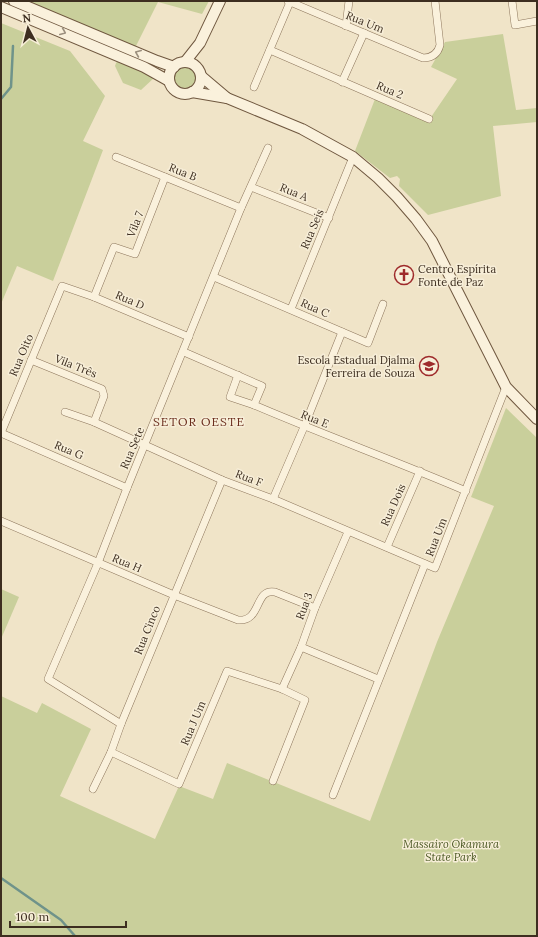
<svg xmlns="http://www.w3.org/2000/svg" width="538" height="937" font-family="Lora,serif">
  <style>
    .green { fill: #c9cf9b }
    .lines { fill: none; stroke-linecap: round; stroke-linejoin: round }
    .stream { stroke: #6f938a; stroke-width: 2.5 }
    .minor-casing { stroke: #8d765c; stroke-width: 8 }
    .secondary-casing { stroke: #6f573f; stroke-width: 12 }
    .minor { stroke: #faf1dc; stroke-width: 7 }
    .secondary { stroke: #faf1dc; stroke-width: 10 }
    .oneway { stroke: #9c907e }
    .labels { text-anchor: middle; stroke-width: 3; stroke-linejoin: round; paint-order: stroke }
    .street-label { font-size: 11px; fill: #3d2e20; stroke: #f7eed8 }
    .poi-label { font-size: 11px; fill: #3d2e20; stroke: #f7eed8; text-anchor: start }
    .park-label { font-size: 11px; font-style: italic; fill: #4d5a26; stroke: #f7eed8 }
    .neighbourhood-label { font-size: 12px; letter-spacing: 1px; fill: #6b2e1e; stroke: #f7eed8 }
  </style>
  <rect width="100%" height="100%" fill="#f0e4c8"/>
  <g class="green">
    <path d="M28 1H209L202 14 158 2 135 48Z"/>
    <path d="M1 23 70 51 105 96 83 141 103 150 53 281 17 266 1 304Z"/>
    <path d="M503 34 516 110 537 108V122L493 126 501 196 428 215 399 186 400 179 397 176 390 178 355 151 375 99 429 120 457 79 431 67 445 42Z"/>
    <path d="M118 61 121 62 155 77 141 90 123 83 115 66 116 63Z"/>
    <circle cx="185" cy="77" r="11"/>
    <path d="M506 408 537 438V936H1V696L37 713 42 703 91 729 60 796 155 839 179 786 213 799 227 763 370 821 437 642 494 506 471 497Z"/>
    <path d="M1 589 19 597 1 639Z"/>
  </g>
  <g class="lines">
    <g class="stream">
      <path d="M1 99 11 87 13 46"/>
      <path d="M1 878 61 920 75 936"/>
    </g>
    <defs>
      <g id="minor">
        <path d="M288 1 423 58C433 58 438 53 440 45L435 1"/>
        <path d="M512 1 515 25 537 21"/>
        <path d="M346 26 349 1"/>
        <path d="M270 50 429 119"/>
        <path d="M342 82 364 33"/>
        <path d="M254 87 290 2"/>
        <path d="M116 157 241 208"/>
        <path d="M251 187 329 218"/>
        <path d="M214 277 368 343 383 304"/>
        <path d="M94 297 114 247 135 254 165 177"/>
        <path d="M291 309 353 157"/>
        <path d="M184 352 262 386 254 405C324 435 396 461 466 491"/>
        <path d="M31 360 102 389 104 396 94 422"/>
        <path d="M238 375 230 397 254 405"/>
        <path d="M65 412 94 422 222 480 273 499 435 568 506 387"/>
        <path d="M1 433 62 286 94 297 189 337"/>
        <path d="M1 433 127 488"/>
        <path d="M273 499 304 427 342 332"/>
        <path d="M1 521 174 595 238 620C262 622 254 588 275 592L315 608"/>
        <path d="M387 547 420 471"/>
        <path d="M301 647 378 679"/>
        <path d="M282 689 301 647 315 608 348 532"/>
        <path d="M121 724 48 679 98 563 127 488 241 208 268 148"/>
        <path d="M111 752 179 784 227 671 282 689 305 700 273 781"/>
        <path d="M93 789 111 752 121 724 222 480"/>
        <path d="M333 795 425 564"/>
      </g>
      <g id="secondary">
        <path d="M14 1 157 61 174 67"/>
        <path d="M1 7 144 67 169 81"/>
        <path d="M185 62 200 43 220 1"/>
        <circle cx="185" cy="78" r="16"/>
        <path d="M201 76 227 98"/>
        <path d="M192 92 227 98 302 129 353 157 378 178 397 197 416 219 432 241 506 387 537 419"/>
      </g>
    </defs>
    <use href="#minor" class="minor-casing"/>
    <use href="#secondary" class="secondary-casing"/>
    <use href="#minor" class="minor"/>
    <use href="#secondary" class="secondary"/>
  </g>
  <defs><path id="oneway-chevron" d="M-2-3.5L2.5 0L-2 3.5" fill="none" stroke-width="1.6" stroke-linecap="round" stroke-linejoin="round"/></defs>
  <g class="oneway">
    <use href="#oneway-chevron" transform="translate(63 32) rotate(23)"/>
    <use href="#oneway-chevron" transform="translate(138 53) rotate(-157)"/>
  </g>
  <defs>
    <symbol id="church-ring" viewBox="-11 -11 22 22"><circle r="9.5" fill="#f7eed8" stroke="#9e2a2b" stroke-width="1.5"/><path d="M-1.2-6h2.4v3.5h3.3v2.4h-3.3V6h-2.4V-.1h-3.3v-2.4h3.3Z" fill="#9e2a2b"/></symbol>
    <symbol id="school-ring" viewBox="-11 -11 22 22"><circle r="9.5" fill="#f7eed8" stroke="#9e2a2b" stroke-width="1.5"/><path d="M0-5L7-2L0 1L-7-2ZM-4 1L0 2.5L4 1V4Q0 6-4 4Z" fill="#9e2a2b"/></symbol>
  </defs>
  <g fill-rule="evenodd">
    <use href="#church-ring" x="393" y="264" width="22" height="22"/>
    <use href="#school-ring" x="418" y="355" width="22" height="22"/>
  </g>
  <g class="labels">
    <g class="street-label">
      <text transform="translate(365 22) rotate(22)" y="4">Rua Um</text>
      <text transform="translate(390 90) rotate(23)" y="4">Rua 2</text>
      <text transform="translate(183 172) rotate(22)" y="4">Rua B</text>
      <text transform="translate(294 192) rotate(22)" y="4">Rua A</text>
      <text transform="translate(135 224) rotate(-69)" y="4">Vila 7</text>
      <text transform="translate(312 229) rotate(-67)" y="4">Rua Seis</text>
      <text transform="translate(130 300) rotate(23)" y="4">Rua D</text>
      <text transform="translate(315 308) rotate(24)" y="4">Rua C</text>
      <text transform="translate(21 355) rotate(-67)" y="4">Rua Oito</text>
      <text transform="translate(76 366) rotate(22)" y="4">Vila Três</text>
      <text transform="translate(315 419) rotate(22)" y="4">Rua E</text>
      <text transform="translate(132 448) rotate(-67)" y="4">Rua Sete</text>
      <text transform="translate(69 450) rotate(23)" y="4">Rua G</text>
      <text transform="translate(249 478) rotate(21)" y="4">Rua F</text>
      <text transform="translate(393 505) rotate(-66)" y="4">Rua Dois</text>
      <text transform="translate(436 537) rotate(-69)" y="4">Rua Um</text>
      <text transform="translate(127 563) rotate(23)" y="4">Rua H</text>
      <text transform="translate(304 606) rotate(-69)" y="4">Rua 3</text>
      <text transform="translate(147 630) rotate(-68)" y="4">Rua Cinco</text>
      <text transform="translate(193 723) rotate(-67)" y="4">Rua J Um</text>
    </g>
    <g class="poi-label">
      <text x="418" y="273">Centro Espírita<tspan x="418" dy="13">Fonte de Paz</tspan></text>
      <text x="415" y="364" text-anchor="end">Escola Estadual Djalma<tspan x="415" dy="13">Ferreira de Souza</tspan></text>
    </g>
    <g class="park-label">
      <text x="451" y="848">Massairo Okamura<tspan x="451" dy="13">State Park</tspan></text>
    </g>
    <g class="neighbourhood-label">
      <text x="199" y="426">SETOR OESTE</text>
    </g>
  </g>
  <rect width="538" height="937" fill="none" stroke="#3d2e20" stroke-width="4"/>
  <g transform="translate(28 28) rotate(353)" stroke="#f7eed8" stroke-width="3" paint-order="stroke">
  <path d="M0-3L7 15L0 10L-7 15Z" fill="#3d2e20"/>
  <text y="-6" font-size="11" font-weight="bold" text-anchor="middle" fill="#3d2e20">N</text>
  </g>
  <path d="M10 921v6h116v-6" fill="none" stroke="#3d2e20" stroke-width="2"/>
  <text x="16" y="921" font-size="12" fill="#3d2e20" stroke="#f7eed8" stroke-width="3" paint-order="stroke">100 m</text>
</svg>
